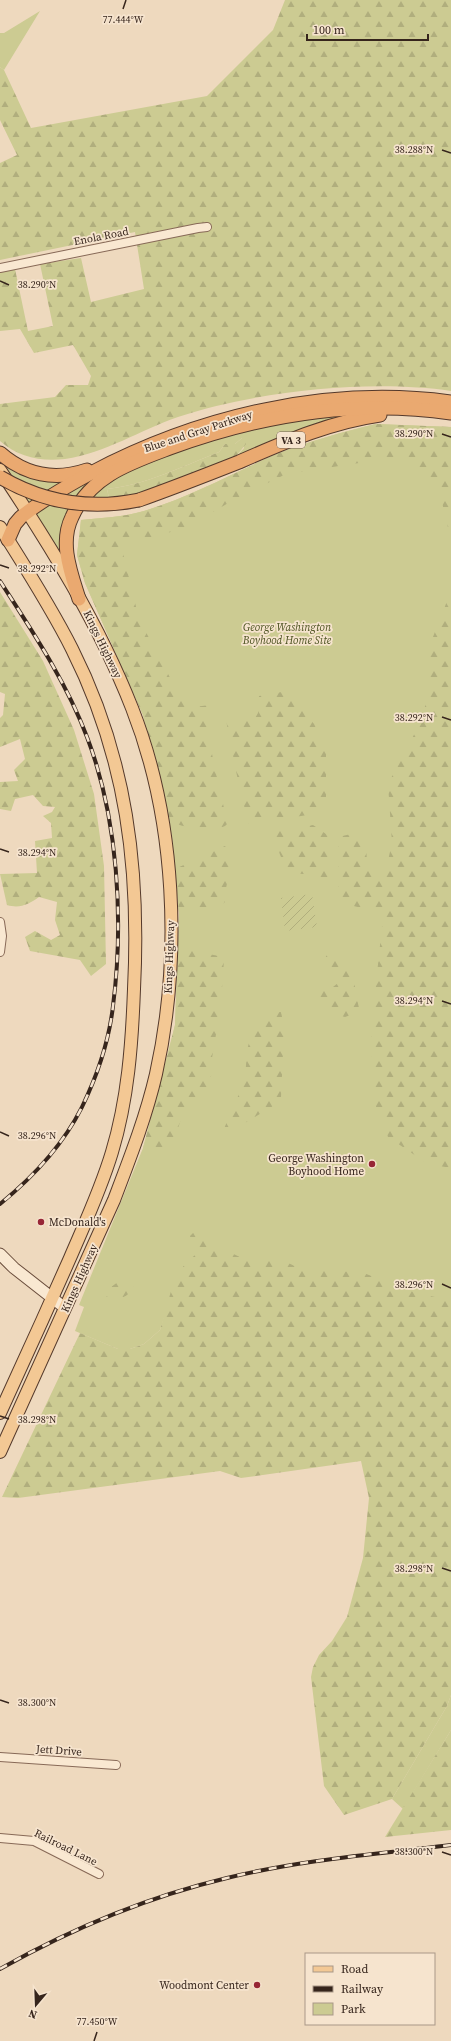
<svg xmlns="http://www.w3.org/2000/svg" width="451" height="2041" font-family="'Source Serif 4',serif">
  <style>
    .green { fill: #cccb92 }
    .forest { fill: url(#forest-firs) }
    .garden { fill: url(#garden-furrows) }
    .lines { fill: none; stroke-linecap: round; stroke-linejoin: round }
    .minor-casing { stroke: #876957; stroke-width: 10 }
    .secondary-casing { stroke: #684b3a; stroke-width: 13 }
    .primary-casing { stroke: #54392b; stroke-width: 14 }
    .trunk-casing { stroke: #54392b; stroke-width: 15 }
    .minor { stroke: #f9e8d1; stroke-width: 8 }
    .secondary { stroke: #f9e8d1; stroke-width: 11 }
    .primary { stroke: #f3c894; stroke-width: 12 }
    .trunk { stroke: #eaa970; stroke-width: 13 }
    .rail-casing { stroke: #36251c; stroke-width: 4 }
    .rail { stroke: #f6e4ce; stroke-width: 2.5; stroke-dasharray: 8; stroke-linecap: butt }
    .trunk-bridge-casing { stroke: #54392b; stroke-width: 15; stroke-linecap: butt }
    .trunk-bridge { stroke: #eaa970; stroke-width: 13 }
    .ticks { fill: none; stroke: #36251c; stroke-width: 1.5 }
    .poi-dot { fill: #972636; stroke: #f6e4ce; stroke-width: 1.5 }
    .labels { text-anchor: middle; stroke-width: 3.5; stroke-linejoin: round; paint-order: stroke }
    .shield { fill: #f6e4ce; stroke: #705e51; stroke-width: 1 }
    .shield-label { font-size: 10px; font-weight: bold; fill: #36251c }
    .street-label { font-size: 11px; fill: #36251c; stroke: #f6e4ce }
    .park-label { font-size: 11px; font-style: italic; fill: #4d5322; stroke: #f6e4ce }
    .poi-label { font-size: 11px; fill: #36251c; stroke: #f6e4ce; text-anchor: end }
    .ticks-label { font-size: 10px; text-anchor: middle; fill: #36251c; stroke: #f6e4ce; stroke-width: 3.5; stroke-linejoin: round; paint-order: stroke }
  </style>
  <defs>
    <pattern id="forest-firs" width="22" height="20" patternUnits="userSpaceOnUse"><rect width="22" height="20" fill="#cccb92"/><path d="M5 1l3.5 6h-7zM16 11l3.5 6h-7z" fill="#b0ae7d"/></pattern>
    <pattern id="garden-furrows" width="10" height="10" patternUnits="userSpaceOnUse"><rect width="10" height="10" fill="#cccb92"/><path d="M-1 1l2-2M0 10L10 0M9 11l2-2" fill="none" stroke="#b0ae7d"/></pattern>
  </defs>
  <rect width="100%" height="100%" fill="#eed9be"/>
  <g class="green">
    <path d="M40 11 4 70 0 67V33H4Z"/>
    <path d="M341 416V418L234 459 244 448 242 438 235 444H225L219 452C183 466 146 485 107 489L109 498H90L111 480 134 469 182 450 220 437 292 421Z"/>
    <path d="M376 424 451 427V1359L166 1312 160 1330 144 1344 130 1349H118L75 1331 84 1307 79 1305 143 1148 157 1100 175 1025 179 913 172 836 143 715 85 583 77 555 81 520C102 518 123 517 144 511 190 497 233 473 277 454 309 441 343 432 376 424Z"/>
    <path d="M6 466 14 470 66 480 29 502Z"/>
    <path d="M92 480 94 481 61 554 35 513Z"/>
    <path d="M451 1695V1730L403 1809 392 1799 447 1706Z"/>
  </g>
  <g class="forest">
    <path d="M285 0H451V391C370 379 256 391 178 417 140 430 106 453 65 459 41 462 18 457 0 441V404L55 397 66 385H88L91 376 73 345 34 353 20 329 0 331V272L15 269 28 331 53 326 40 264 81 258 91 302 144 289 135 232 0 260V163L17 155 0 120V67L4 70 31 128 207 96 273 30Z"/>
    <path d="M376 424 451 427V540L440 494 426 475 399 457 286 474 235 499 186 528 121 545 139 619 186 708 210 705C203 736 222 791 227 824 222 832 185 828 177 824 174 822 171 820 168 818L143 715 85 583 77 555 81 520C102 518 123 517 144 511 190 497 233 473 277 454 309 441 343 432 376 424Z"/>
    <path d="M242 438H245L246 444 234 459 138 494 109 498 107 489C146 485 183 466 219 452L225 444H235Z"/>
    <path d="M451 591V1168L428 1164 388 1137 373 1099 371 1031 384 907C369 909 352 909 338 898V837L351 834H360C362 839 365 844 366 849 368 866 365 872 384 878L392 843 388 784 417 729 427 701 431 642Z"/>
    <path d="M0 592 43 661 74 730 94 794 104 866 106 964 91 976 80 960 30 951 25 937 35 931 51 940 60 935 55 920 57 902 39 897C29 904 20 909 7 905L0 874 37 873 35 841 52 838 51 823 43 816 52 812 55 807 43 806 33 795 15 799 11 811 0 809V782L18 781 14 770 25 759 20 739 0 747V718L3 715 5 694 0 692Z"/>
    <path d="M287 691 314 724 326 749V800L320 811 314 814 249 824 240 791 226 720H254L258 713 259 696Z"/>
    <path d="M313 825 329 836 330 885 322 888 317 884 312 873C284 879 279 855 274 832Z"/>
    <path d="M225 846C238 865 224 880 225 902L220 906 179 913 175 869Z"/>
    <path d="M178 948 224 957C223 991 218 1024 212 1058 211 1066 212 1075 210 1083 205 1099 190 1097 185 1108 183 1114 180 1122 178 1128 177 1135 180 1140 177 1146L164 1149 143 1148 175 1025Z"/>
    <path d="M327 955C355 964 354 983 359 1008L356 1013 345 1017 341 1016 333 1010 315 1002 309 994 319 988 333 987 343 979 340 974 325 967 322 963Z"/>
    <path d="M267 1012H281L287 1041 283 1053 281 1097 278 1103 240 1126 230 1135 223 1131 245 1080 247 1050 251 1036 262 1017Z"/>
    <path d="M202 1230 221 1248 244 1259 282 1260 303 1270 361 1272 419 1294 451 1300V1695L447 1706 392 1799 344 1815 324 1786 311 1677 313 1667 319 1655 332 1641 347 1617 363 1558 369 1498 361 1461 241 1478 220 1471 18 1498 2 1497 80 1333 118 1349H130L144 1344 160 1330 175 1277 186 1263 195 1255 190 1236 195 1231Z"/>
    <path d="M125 1277 133 1280C137 1294 117 1303 106 1298L111 1287Z"/>
    <path d="M451 1730V1830L385 1837Z"/>
  </g>
  <path class="garden" d="M312 894 317 927 285 931 281 898Z"/>
  <g class="lines">
    <defs>
      <g id="minor">
        <path d="M0 268 198 228 207 227"/>
        <path d="M0 922 2 936 0 952"/>
        <path d="M0 1757 116 1765"/>
        <path d="M0 1838 34 1841 99 1874"/>
      </g>
      <path id="secondary" d="M0 1254 14 1268 65 1308"/>
      <g id="primary">
        <path d="M0 470C50 545 99 624 132 708 176 820 182 957 156 1074 146 1117 130 1158 114 1200L0 1452"/>
        <path d="M0 527C25 567 51 607 72 649 127 758 140 869 134 989 132 1044 128 1099 112 1152 101 1189 85 1223 70 1258 47 1310 24 1361 0 1413"/>
      </g>
      <g id="trunk">
        <path d="M0 453C25 475 55 481 87 470"/>
        <path d="M139 500C173 488 206 475 239 462 285 442 330 422 380 415"/>
        <path d="M8 540 15 524 21 517C42 500 67 486 91 473 199 416 328 385 451 402"/>
        <path d="M79 599C71 573 59 543 72 517 90 476 130 463 170 448 260 415 355 399 451 413"/>
      </g>
    </defs>
    <use href="#minor" class="minor-casing"/>
    <use href="#secondary" class="secondary-casing"/>
    <use href="#primary" class="primary-casing"/>
    <use href="#trunk" class="trunk-casing"/>
    <use href="#minor" class="minor"/>
    <use href="#secondary" class="secondary"/>
    <use href="#primary" class="primary"/>
    <use href="#trunk" class="trunk"/>
    <defs>
      <g id="rail">
        <path d="M0 581C32 631 66 681 87 737 118 818 124 920 113 1006 109 1041 97 1076 82 1107 63 1145 32 1178 0 1204"/>
        <path d="M0 1969C71 1929 147 1897 227 1878 300 1860 376 1854 451 1845"/>
      </g>
    </defs>
    <use href="#rail" class="rail-casing"/>
    <use href="#rail" class="rail"/>
    <defs>
      <path id="trunk-bridge" d="M0 477C44 503 90 510 139 500"/>
    </defs>
    <use href="#trunk-bridge" class="trunk-bridge-casing"/>
    <use href="#trunk-bridge" class="trunk-bridge"/>
  </g>
  <path class="ticks" d="M123 9 126 0M442 150 451 153M0 281 9 285M442 434 451 437M0 565 9 568M442 717 451 720M0 849 9 852M442 1001 451 1004M0 1132 9 1136M442 1284 451 1288M0 1416 9 1419M442 1568 451 1571M0 1700 9 1703M442 1852 451 1855M94 2041 97 2032"/>
  <g class="poi-dot">
    <circle cx="372" cy="1164" r="4"/>
    <circle cx="41" cy="1222" r="4"/>
    <circle cx="257" cy="1985" r="4"/>
  </g>
  <g class="labels">
    <rect class="shield" x="277" y="432" width="28" height="16" rx="3"/>
    <g class="shield-label">
      <text x="291" y="444">VA 3</text>
    </g>
    <g class="street-label">
      <text transform="translate(101 236) rotate(-11)" y="4">Enola Road</text>
      <text transform="translate(198 431) rotate(-18)" y="4">Blue and Gray Parkway</text>
      <text transform="translate(103 644) rotate(64)" y="4">Kings Highway</text>
      <text transform="translate(169 957) rotate(-88)" y="4">Kings Highway</text>
      <text transform="translate(79 1278) rotate(-66)" y="4">Kings Highway</text>
      <text transform="translate(59 1750) rotate(4)" y="4">Jett Drive</text>
      <text transform="translate(66 1847) rotate(26)" y="4">Railroad Lane</text>
    </g>
    <g class="park-label">
      <text x="287" y="631">George Washington<tspan x="287" dy="13">Boyhood Home Site</tspan></text>
    </g>
    <g class="poi-label">
      <text x="364" y="1162">George Washington<tspan x="364" dy="13">Boyhood Home</tspan></text>
      <text x="49" y="1226" text-anchor="start">McDonald's</text>
      <text x="249" y="1989">Woodmont Center</text>
    </g>
  </g>
  <g class="ticks-label">
    <text x="123" y="23">77.444°W</text>
    <text x="414" y="153">38.288°N</text>
    <text x="37" y="288">38.290°N</text>
    <text x="414" y="437">38.290°N</text>
    <text x="37" y="572">38.292°N</text>
    <text x="414" y="721">38.292°N</text>
    <text x="37" y="856">38.294°N</text>
    <text x="414" y="1004">38.294°N</text>
    <text x="37" y="1139">38.296°N</text>
    <text x="414" y="1288">38.296°N</text>
    <text x="37" y="1423">38.298°N</text>
    <text x="414" y="1572">38.298°N</text>
    <text x="37" y="1706">38.300°N</text>
    <text x="414" y="1855">38.300°N</text>
    <text x="97" y="2025">77.450°W</text>
  </g>
  <rect x="305" y="1953" width="130" height="72" fill="#f6e4ce" stroke="#a99887"/>
  <rect x="313" y="1966" width="20" height="6" fill="#f3c894" stroke="#a99887"/>
  <text x="341" y="1973" font-size="12" fill="#36251c">Road</text>
  <rect x="313" y="1986" width="20" height="6" fill="#36251c" stroke="#a99887"/>
  <text x="341" y="1993" font-size="12" fill="#36251c">Railway</text>
  <rect x="313" y="2003" width="20" height="12" fill="#cccb92" stroke="#a99887"/>
  <text x="341" y="2013" font-size="12" fill="#36251c">Park</text>
  <g transform="translate(36 2005) rotate(199)" stroke="#f6e4ce" stroke-width="3" paint-order="stroke">
  <path d="M0-3L7 15L0 10L-7 15Z" fill="#36251c"/>
  <text y="-6" font-size="11" font-weight="bold" text-anchor="middle" fill="#36251c">N</text>
  </g>
  <path d="M307 34v6h121v-6" fill="none" stroke="#36251c" stroke-width="2"/>
  <text x="313" y="34" font-size="12" fill="#36251c" stroke="#f6e4ce" stroke-width="3" paint-order="stroke">100 m</text>
</svg>
